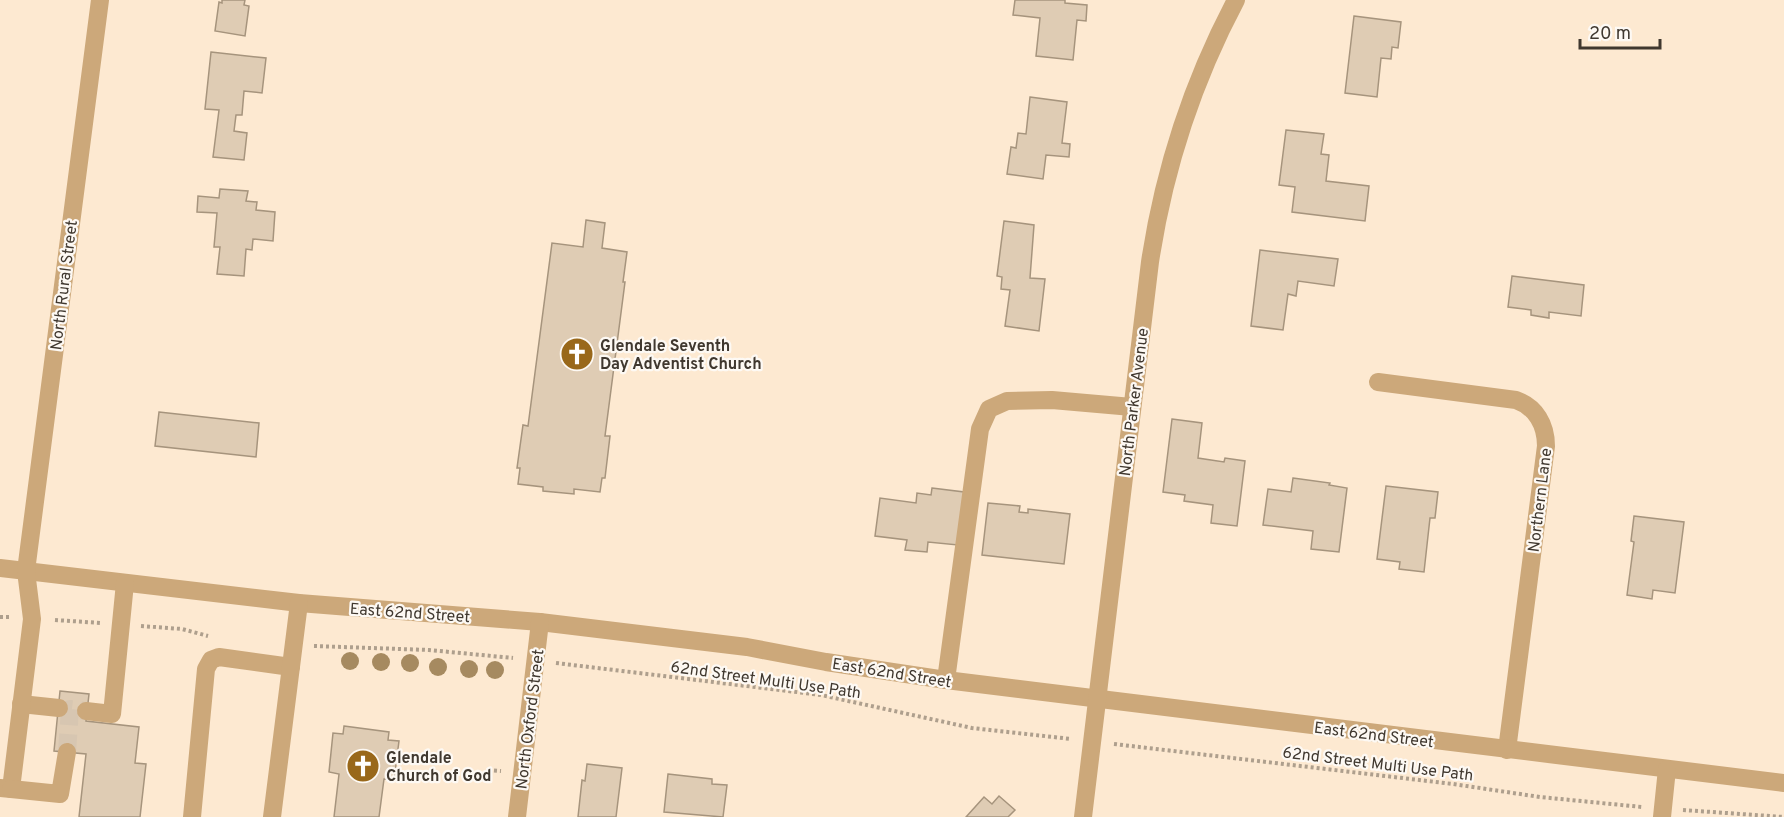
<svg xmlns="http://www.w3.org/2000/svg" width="1784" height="817" font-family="Overpass,sans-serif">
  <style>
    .building { fill: #dfccb4; stroke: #a6947d; stroke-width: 1.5 }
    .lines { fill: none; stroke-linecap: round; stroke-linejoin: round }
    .minor-tunnel { stroke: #d7c6b1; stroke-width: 18; stroke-dasharray: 18 9; stroke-linecap: butt }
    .path { stroke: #ae9f8d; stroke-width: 4; stroke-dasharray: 3 3; stroke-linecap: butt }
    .minor { stroke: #cca87a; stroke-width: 18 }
    .tree { fill: #a68a60 }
    .labels { text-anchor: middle; stroke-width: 4.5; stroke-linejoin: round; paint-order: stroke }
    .street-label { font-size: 16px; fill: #40382f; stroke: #fdf9f4 }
    .poi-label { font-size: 16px; font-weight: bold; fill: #40382f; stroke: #fdf9f4; text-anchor: start }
  </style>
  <rect width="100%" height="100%" fill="#fde9d1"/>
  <g class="building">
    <path d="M222 0H245L244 5 249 6 245 36 215 31 219 2 222 3Z"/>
    <path d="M1015 0H1065V3L1087 5 1086 21 1077 20 1073 60 1036 56 1040 18 1013 15Z"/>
    <path d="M1354 16 1401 22 1398 48 1392 47 1391 59 1381 58 1377 97 1345 93Z"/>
    <path d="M211 52 266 58 262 93 244 91 242 115H236L234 131 247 133 244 160 213 157 219 110 205 109Z"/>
    <path d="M1030 97 1067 102 1062 143 1070 144 1069 157 1046 155 1043 179 1007 174 1011 147 1016 148 1018 133 1026 134Z"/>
    <path d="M1286 130 1324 134 1321 154 1329 155 1326 181 1369 186 1365 221 1292 212 1295 187 1279 185Z"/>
    <path d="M220 189 248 191 246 201 257 202 256 210 275 212 273 241 253 239 252 250 246 249 244 276 217 274 220 247H214L217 213 197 212 198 196 219 198Z"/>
    <path d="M586 220 605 223 602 248 627 252 623 282H625L605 436H610L605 478H602L600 492 574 489V494L543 491V487L518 484 520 468H517L523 425 528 426 552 243 583 247Z"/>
    <path d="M1004 221 1034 225 1030 278 1045 279 1039 331 1005 326 1010 290 1001 289 1002 277 997 276Z"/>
    <path d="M1260 250 1338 259 1334 286 1298 281 1296 296 1288 294 1283 330 1251 326Z"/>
    <path d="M1512 276 1584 285 1581 316 1549 312V318L1531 315V310L1508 307Z"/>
    <path d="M159 412 259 423 256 457 155 446Z"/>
    <path d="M1172 419 1202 423 1198 458 1224 462 1225 458 1245 461 1237 526 1211 523 1213 505 1184 501 1185 495 1163 492Z"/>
    <path d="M1293 478 1330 483 1329 485 1347 488 1339 552 1311 549 1313 531 1263 525 1268 489 1291 492Z"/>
    <path d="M1386 486 1438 492 1435 518H1430L1424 572 1399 569 1400 562 1377 559Z"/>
    <path d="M932 488 964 492 958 545 928 542 927 552 905 550 907 540 875 536 880 498 916 503 917 493 931 495Z"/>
    <path d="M988 503 1020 506 1019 512 1028 513V509L1070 514 1064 564 982 555Z"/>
    <path d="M1634 516 1684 522 1675 593 1653 590 1652 599 1627 595 1634 542 1631 541Z"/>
    <path d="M60 691 89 694 86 721 139 727 135 763 146 764 140 817H79L86 754 54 751Z"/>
    <path d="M344 726 389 732 388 740 399 741 394 780 384 779 379 817H334L339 774 329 772 333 733 343 734Z"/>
    <path d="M587 764 622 768 616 817H578L582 780 585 781Z"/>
    <path d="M668 774 712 779V784L727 785 723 817 664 812Z"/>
    <path d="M999 796 1015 810 1008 817H966L984 797 992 804Z"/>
  </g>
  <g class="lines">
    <path class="minor-tunnel" d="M67 752 70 709 86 711"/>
    <g class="path">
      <path d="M0 617H11"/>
      <path d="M55 620 101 623"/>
      <path d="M141 626 182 629 208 636"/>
      <path d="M314 646 429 650 513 658"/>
      <path d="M556 663 821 695 972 728 1071 739"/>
      <path d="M1114 744 1453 784 1540 797 1642 807"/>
      <path d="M488 770 501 771"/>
      <path d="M1683 810 1784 817"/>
    </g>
    <g class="minor">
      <path d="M1378 382 1516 400C1536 407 1546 425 1546 446L1507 750"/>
      <path d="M0 568 299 603 540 622 747 647 826 662 946 680 1784 783"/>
      <path d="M946 680 980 429 989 409 1007 401 1052 400 1132 407"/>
      <path d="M21 704 59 708"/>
      <path d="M86 711 112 714 125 583"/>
      <path d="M0 788 11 789 32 619 26 571 100 0"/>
      <path d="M11 789 60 794 67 752"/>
      <path d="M192 817 206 669 211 660 219 657 291 667"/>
      <path d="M272 817 299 603"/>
      <path d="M517 817 540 622"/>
      <path d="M1083 817 1150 262C1164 169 1192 83 1236 0"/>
      <path d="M1662 817 1667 769"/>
    </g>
  </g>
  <g class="tree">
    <circle cx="350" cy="661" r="9"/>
    <circle cx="381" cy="662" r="9"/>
    <circle cx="410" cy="663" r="9"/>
    <circle cx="438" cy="667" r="9"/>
    <circle cx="469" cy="669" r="9"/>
    <circle cx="495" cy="670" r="9"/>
  </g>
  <defs>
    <symbol id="church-disc" viewBox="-11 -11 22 22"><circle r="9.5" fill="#99681a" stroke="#fdf9f4"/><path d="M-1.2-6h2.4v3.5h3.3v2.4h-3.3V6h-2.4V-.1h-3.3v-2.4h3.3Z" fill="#fff"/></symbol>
  </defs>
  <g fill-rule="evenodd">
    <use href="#church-disc" x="558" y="335" width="38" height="38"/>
    <use href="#church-disc" x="344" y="747" width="38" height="38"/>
  </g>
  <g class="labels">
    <g class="street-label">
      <text transform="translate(63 285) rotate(-83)" y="6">North Rural Street</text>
      <text transform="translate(1133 402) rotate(-83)" y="6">North Parker Avenue</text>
      <text transform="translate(1539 500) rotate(-83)" y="6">Northern Lane</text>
      <text transform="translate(410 612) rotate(4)" y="6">East 62nd Street</text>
      <text transform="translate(892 672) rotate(9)" y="6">East 62nd Street</text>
      <text transform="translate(766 679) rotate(8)" y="6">62nd Street Multi Use Path</text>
      <text transform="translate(529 719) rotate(-83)" y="6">North Oxford Street</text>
      <text transform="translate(1374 734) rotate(7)" y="6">East 62nd Street</text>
      <text transform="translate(1378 763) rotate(7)" y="6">62nd Street Multi Use Path</text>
    </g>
    <g class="poi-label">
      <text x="600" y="351">Glendale Seventh<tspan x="600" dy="18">Day Adventist Church</tspan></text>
      <text x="386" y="763">Glendale<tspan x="386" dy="18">Church of God</tspan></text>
    </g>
  </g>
  <path d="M1580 39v9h80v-9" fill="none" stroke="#40382f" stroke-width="3"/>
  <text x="1589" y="39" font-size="18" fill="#40382f" stroke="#fdf9f4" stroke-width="4.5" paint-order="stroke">20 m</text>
</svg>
